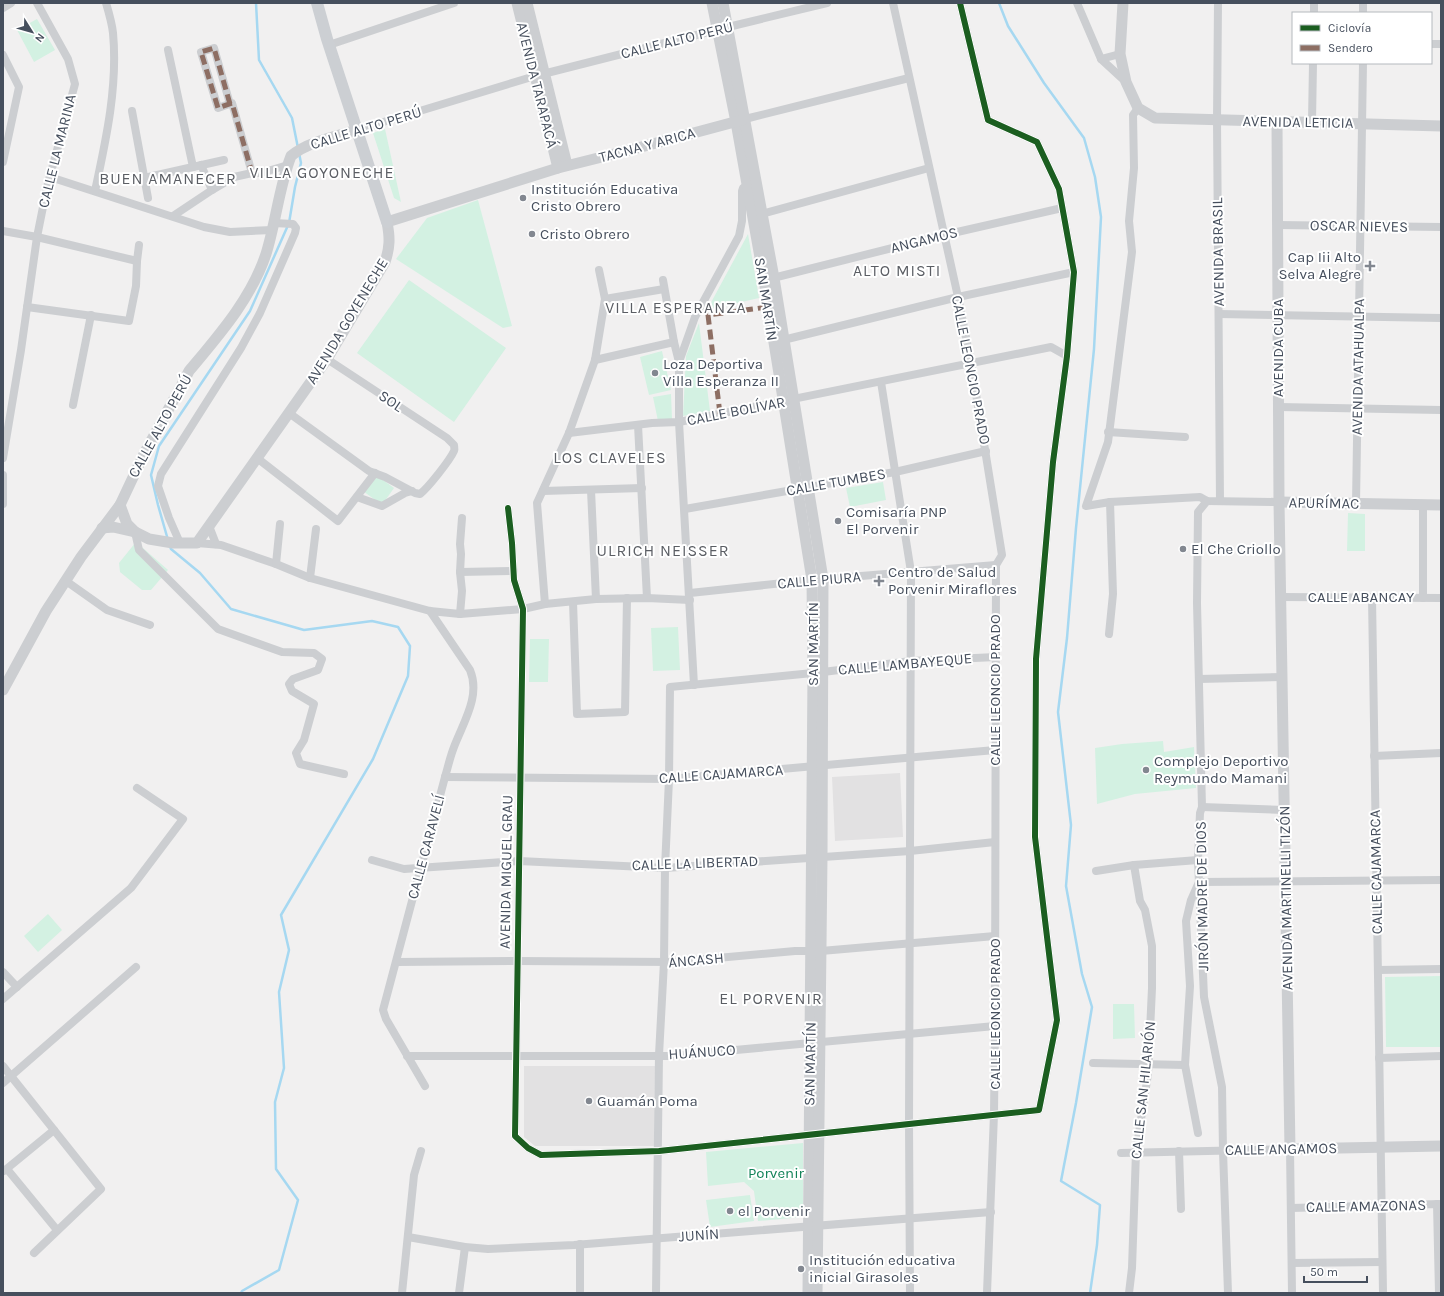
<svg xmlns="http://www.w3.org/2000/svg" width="1444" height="1296" font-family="Karla,sans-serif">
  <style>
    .education { fill: #e2e1e2 }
    .green { fill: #d3f1e2 }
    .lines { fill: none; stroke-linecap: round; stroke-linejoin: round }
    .stream { stroke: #a6d8f1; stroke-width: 2.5 }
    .minor { stroke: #ccced1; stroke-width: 8 }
    .tertiary { stroke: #ccced1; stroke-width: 11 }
    .secondary { stroke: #cccfd3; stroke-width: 12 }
    .quiet { stroke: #8d6e63; stroke-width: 5; stroke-dasharray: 10 5; stroke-linecap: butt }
    .cycleway-casing { stroke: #fff; stroke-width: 8 }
    .cycleway { stroke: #1b5e20; stroke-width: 6 }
    .poi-dot { fill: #828790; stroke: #fff; stroke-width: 1.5 }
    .labels { text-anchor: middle; stroke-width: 4; stroke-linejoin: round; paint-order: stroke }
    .street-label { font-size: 15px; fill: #464f5d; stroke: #fff }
    .poi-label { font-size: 15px; fill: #464f5d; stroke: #fff; text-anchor: start }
    .park-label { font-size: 15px; fill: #128359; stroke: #fff }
    .neighbourhood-label { font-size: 16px; letter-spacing: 1px; fill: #5b5e64; stroke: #fff }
  </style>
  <rect width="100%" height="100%" fill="#f1f0f0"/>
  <g class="education">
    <path d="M900 773 903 837 835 841 832 777Z"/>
    <path d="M524 1066H655L654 1146H535L524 1137Z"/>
  </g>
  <g class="green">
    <path d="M37 19 55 50 34 62 17 30Z"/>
    <path d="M385 129 401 202 394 198 373 133Z"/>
    <path d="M478 200 512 326 503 328 396 259 427 218Z"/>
    <path d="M748 234 759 298 707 310Z"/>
    <path d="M409 280 506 348 454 422 357 353Z"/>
    <path d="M699 323 710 411 683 416 686 356Z"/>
    <path d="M662 351 671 390 649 395 640 357Z"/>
    <path d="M671 394 672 419 658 421 653 397Z"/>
    <path d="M375 474 394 488 382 505 363 491Z"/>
    <path d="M883 482 886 500 850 507 846 488Z"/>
    <path d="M1348 513 1365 514V551H1347Z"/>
    <path d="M136 542 168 570 151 590H142L120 572 119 563Z"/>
    <path d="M678 627 680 670 653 671 651 628Z"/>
    <path d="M530 639H549L548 682H529Z"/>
    <path d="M1163 741 1164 752 1194 747 1196 788 1135 794 1097 804 1095 748 1122 744Z"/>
    <path d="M48 914 62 930 38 952 24 936Z"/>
    <path d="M1441 976V1047H1386L1385 977Z"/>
    <path d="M1113 1004H1134L1135 1038 1113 1039Z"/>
    <path d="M803 1143V1217L758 1221 754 1191 744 1182 708 1186 706 1152Z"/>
    <path d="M750 1195 754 1221 710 1227 706 1200Z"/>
  </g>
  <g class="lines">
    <g class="stream">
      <path d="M256 3 259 60 292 118 298 148"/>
      <path d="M999 3 1008 26 1044 83 1084 138 1095 177 1101 217 1094 349 1076 528 1067 638 1058 712 1071 825 1066 886 1082 974 1092 1007 1076 1103 1061 1181 1100 1205 1097 1245 1090 1293"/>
      <path d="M168 540 158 505 151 475 159 446 250 311 289 223 295 187 301 163 299 153"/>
      <path d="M170 546 171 549 200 573 231 609 304 630 372 621 398 627 410 646 408 676 373 759 281 915 289 950 279 992 284 1068 275 1102 276 1169 298 1200 279 1270 242 1291 241 1293"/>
    </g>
    <g class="minor">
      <path d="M893 3 958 297 971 363 1002 555 996 565 995 1026 994 1114 987 1293"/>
      <path d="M1077 3 1101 59 1126 82"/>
      <path d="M1218 3 1217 120 1220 501"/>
      <path d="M3 8 11 3"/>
      <path d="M1314 13V3"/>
      <path d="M1363 13V3"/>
      <path d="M1431 44H1441"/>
      <path d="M329 45 454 3"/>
      <path d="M168 50 193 167"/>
      <path d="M3 55 19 87 3 162"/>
      <path d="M1101 59 1120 54"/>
      <path d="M230 104 214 48 201 52 218 108 232 103 252 173"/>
      <path d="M1138 108 1133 115 1134 168 1129 221 1132 252 1108 442 1086 506 1110 502 1200 497 1207 501 1279 502"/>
      <path d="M132 111 148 198"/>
      <path d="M745 119 909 78"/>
      <path d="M1312 122 1313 63"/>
      <path d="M357 130 535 76 728 27 827 3"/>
      <path d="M201 165 212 190"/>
      <path d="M50 177 204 227 230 232 272 230"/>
      <path d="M144 178 224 160"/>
      <path d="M95 191C106 140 118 86 113 33 112 23 109 13 106 3"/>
      <path d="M758 215 929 168"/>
      <path d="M173 216 212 190 234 177 252 173H261L288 165"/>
      <path d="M1277 225 1441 227"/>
      <path d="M3 231 37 237 137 261"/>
      <path d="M769 279 944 235 1062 208"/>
      <path d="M663 280 674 342 679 362"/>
      <path d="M605 299 664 289"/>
      <path d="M27 307 129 321 136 286 137 261 139 245"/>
      <path d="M1219 314 1441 318"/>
      <path d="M779 341 958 297 1074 272"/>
      <path d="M595 360 674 342"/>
      <path d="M881 382 911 572 909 1123 910 1293"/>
      <path d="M73 405 91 315"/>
      <path d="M1279 407 1441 410"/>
      <path d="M289 413 369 471 385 477 415 493 420 494C428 488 450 460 454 451 455 449 454 447 454 445L447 438 327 359"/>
      <path d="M638 425 647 598"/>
      <path d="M1108 432 1185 437"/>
      <path d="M569 433 652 423 679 422 1051 347 1067 356"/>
      <path d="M3 458 21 350 37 237 47 187 75 84 68 59 37 3"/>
      <path d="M257 458 338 521 375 473"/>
      <path d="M3 475V504"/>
      <path d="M591 490 596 599"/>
      <path d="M543 491 642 488"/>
      <path d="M357 497 382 506 405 493 412 491"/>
      <path d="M1207 501 1198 512 1197 603 1202 807 1200 813 1198 860 1204 997 1222 1087 1223 1151 1228 1293"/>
      <path d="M1356 504 1363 63"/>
      <path d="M1423 505V598"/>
      <path d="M508 508 512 543 514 580 523 609 515 1136 528 1148 541 1155 659 1151 1039 1110 1057 1020 1035 837 1036 659 1053 462 1067 356 1074 272 1059 189 1037 142 988 120 960 3"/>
      <path d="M685 509 895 472 986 451"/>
      <path d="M209 526 216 544"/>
      <path d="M135 532 139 550 218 629 282 652 314 653 322 659 318 670 293 679 289 684 292 691 314 704 304 740 296 753 300 764 344 774"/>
      <path d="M180 543 169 518 158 486 161 474 241 348 260 313 295 233 296 228 293 224 274 223"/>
      <path d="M197 543 221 545 276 564 310 578 430 611 460 614 523 609 545 604 596 599 647 598 690 600"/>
      <path d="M276 564 280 524"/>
      <path d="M460 572 514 571"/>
      <path d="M310 578 316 529"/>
      <path d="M66 581 107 610 150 625"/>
      <path d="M690 593 812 580 996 565"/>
      <path d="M1281 597 1441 598"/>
      <path d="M1372 597 1383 1293"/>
      <path d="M573 602 577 714 625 712 627 598"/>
      <path d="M545 604 537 503 569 433 595 360 605 299 599 270"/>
      <path d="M460 614 462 591 460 572 461 554 460 544 462 518"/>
      <path d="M1109 634 1113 594 1110 502"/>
      <path d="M1199 679 1282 677"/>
      <path d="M694 685 679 422V362L695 317 739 236 742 221V191L743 188 750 184"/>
      <path d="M1374 756 1441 753"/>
      <path d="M445 777 669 779 995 750"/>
      <path d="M1202 807 1284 810"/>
      <path d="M372 860 404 869 519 861 665 868 910 851 995 842"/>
      <path d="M1096 871 1134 865 1198 860"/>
      <path d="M397 962 517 961 673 962 795 951H821L995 936"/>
      <path d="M1378 970 1441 969"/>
      <path d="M3 972 17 987"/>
      <path d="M3 999 131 888 183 819 137 788"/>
      <path d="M407 1056H671L995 1026"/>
      <path d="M1379 1058 1441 1056"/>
      <path d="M1093 1063 1185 1065"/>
      <path d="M3 1066 101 1189 34 1253"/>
      <path d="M3 1083 136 967"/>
      <path d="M425 1086 386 1019 383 1010 445 777C448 767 450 757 454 747 463 723 481 696 470 670L430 611"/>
      <path d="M1198 1133 1185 1065 1190 986 1186 921 1191 900 1199 882 1441 880"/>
      <path d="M1179 1151 1181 1209"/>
      <path d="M1121 1153 1290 1149 1292 1293"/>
      <path d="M7 1169 57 1230"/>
      <path d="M4 1171 54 1130"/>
      <path d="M1437 1204 1439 1293"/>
      <path d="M1291 1208 1441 1204"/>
      <path d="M408 1237 465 1247 488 1249 574 1245 991 1212"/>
      <path d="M580 1244V1293"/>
      <path d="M1292 1263 1382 1262"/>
      <path d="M402 1293 414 1175 421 1151"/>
      <path d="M459 1293 465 1247"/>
      <path d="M656 1293 659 1055 664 962 665 868 669 779 670 687 823 672 911 661 996 657"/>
      <path d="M1129 1293 1132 1268 1136 1152 1148 1074 1152 988V946L1145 910 1140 901 1134 865"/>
    </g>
    <g class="tertiary">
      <path d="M517 3 558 168"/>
      <path d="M527 3 567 165"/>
      <path d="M712 3 736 122 764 280 812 580 813 673 808 1293"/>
      <path d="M723 3 774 278 823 579 822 857 817 1293"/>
      <path d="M1123 3 1120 54 1126 82 1138 108 1155 118 1441 126"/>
      <path d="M1277 121 1279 502 1290 1149 1441 1146"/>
      <path d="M1279 502 1441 505"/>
      <path d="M120 505 127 524 135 532"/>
      <path d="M102 528 113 527 135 532 149 539 173 543H197L327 359 385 262C390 247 390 238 387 222L558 168 630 150 742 120"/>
      <path d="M3 690 46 611 81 557 120 505 144 454 185 379 189 371C219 335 251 299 266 254 276 222 279 187 291 156 307 142 337 136 357 130"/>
    </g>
    <path class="secondary" d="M317 3 327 39 387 222"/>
    <g class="quiet">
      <path d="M230 104 214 48 201 52 218 108 232 103 252 173"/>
      <path d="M720 414 708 315 768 307"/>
    </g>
    <defs>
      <path id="cycleway" d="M508 508 512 543 514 580 523 609 515 1136 528 1148 541 1155 659 1151 1039 1110 1057 1020 1035 837 1036 659 1053 462 1067 356 1074 272 1059 189 1037 142 988 120 960 3"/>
    </defs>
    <use href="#cycleway" class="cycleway-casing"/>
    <use href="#cycleway" class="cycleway"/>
  </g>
  <g class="poi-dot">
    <circle cx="523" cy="198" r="4"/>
    <circle cx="532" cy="234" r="4"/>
    <path d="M1368 260h4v4h4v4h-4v4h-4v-4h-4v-4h4z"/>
    <circle cx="655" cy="373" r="4"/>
    <circle cx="838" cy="521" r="4"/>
    <circle cx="1183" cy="549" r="4"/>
    <path d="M877 575h4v4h4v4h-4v4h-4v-4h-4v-4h4z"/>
    <circle cx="1146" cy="770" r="4"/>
    <circle cx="589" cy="1101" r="4"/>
    <circle cx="730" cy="1211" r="4"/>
    <circle cx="801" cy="1269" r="4"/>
  </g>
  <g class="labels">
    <g class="street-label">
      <text transform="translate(677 40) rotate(-14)" y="5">CALLE ALTO PERÚ</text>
      <text transform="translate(537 85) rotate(76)" y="5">AVENIDA TARAPACÁ</text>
      <text transform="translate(1298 122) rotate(1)" y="5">AVENIDA LETICIA</text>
      <text transform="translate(366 128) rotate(-17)" y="5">CALLE ALTO PERÚ</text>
      <text transform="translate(647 145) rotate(-15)" y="5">TACNA Y ARICA</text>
      <text transform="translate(57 151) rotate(-76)" y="5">CALLE LA MARINA</text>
      <text transform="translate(1359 226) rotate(1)" y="5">OSCAR NIEVES</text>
      <text transform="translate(924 240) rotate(-14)" y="5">ANGAMOS</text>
      <text transform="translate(1218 252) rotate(-91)" y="5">AVENIDA BRASIL</text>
      <text transform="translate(766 299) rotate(81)" y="5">SAN MARTÍN</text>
      <text transform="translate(347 321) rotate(-59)" y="5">AVENIDA GOYENECHE</text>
      <text transform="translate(1278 348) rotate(-90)" y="5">AVENIDA CUBA</text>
      <text transform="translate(1358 367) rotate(-89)" y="5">AVENIDA ATAHUALPA</text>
      <text transform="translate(971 370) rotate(79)" y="5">CALLE LEONCIO PRADO</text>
      <text transform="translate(391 401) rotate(34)" y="5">SOL</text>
      <text transform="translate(736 411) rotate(-11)" y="5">CALLE BOLÍVAR</text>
      <text transform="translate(160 426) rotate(-61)" y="5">CALLE ALTO PERÚ</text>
      <text transform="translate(836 482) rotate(-10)" y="5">CALLE TUMBES</text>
      <text transform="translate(1324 503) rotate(1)" y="5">APURÍMAC</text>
      <text transform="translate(819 580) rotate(-5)" y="5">CALLE PIURA</text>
      <text x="1361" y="602">CALLE ABANCAY</text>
      <text transform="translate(813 644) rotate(-90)" y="5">SAN MARTÍN</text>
      <text transform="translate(905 664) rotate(-5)" y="5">CALLE LAMBAYEQUE</text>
      <text transform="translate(995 690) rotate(-90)" y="5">CALLE LEONCIO PRADO</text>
      <text transform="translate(721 774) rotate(-4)" y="5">CALLE CAJAMARCA</text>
      <text transform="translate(426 847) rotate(-75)" y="5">CALLE CARAVELÍ</text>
      <text transform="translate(695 863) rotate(-2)" y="5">CALLE LA LIBERTAD</text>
      <text transform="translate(506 872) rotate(-89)" y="5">AVENIDA MIGUEL GRAU</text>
      <text transform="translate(1376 872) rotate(-91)" y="5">CALLE CAJAMARCA</text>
      <text transform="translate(1202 896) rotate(-91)" y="5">JIRÓN MADRE DE DIOS</text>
      <text transform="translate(1286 898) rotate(-91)" y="5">AVENIDA MARTINELLI TIZÓN</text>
      <text transform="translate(696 960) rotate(-5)" y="5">ÁNCASH</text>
      <text transform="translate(995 1014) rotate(-90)" y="5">CALLE LEONCIO PRADO</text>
      <text transform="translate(702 1052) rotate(-4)" y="5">HUÁNUCO</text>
      <text transform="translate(810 1064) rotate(-89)" y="5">SAN MARTÍN</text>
      <text transform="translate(1143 1090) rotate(-84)" y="5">CALLE SAN HILARIÓN</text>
      <text transform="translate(1281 1149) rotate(-1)" y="5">CALLE ANGAMOS</text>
      <text transform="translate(1366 1206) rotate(-1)" y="5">CALLE AMAZONAS</text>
      <text transform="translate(699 1235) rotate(-4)" y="5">JUNÍN</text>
    </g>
    <g class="poi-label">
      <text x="531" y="194">Institución Educativa<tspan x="531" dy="17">Cristo Obrero</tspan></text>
      <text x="540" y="239">Cristo Obrero</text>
      <text x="1361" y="262" text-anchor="end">Cap Iii Alto<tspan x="1361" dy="17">Selva Alegre</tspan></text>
      <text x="663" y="369">Loza Deportiva<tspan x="663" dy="17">Villa Esperanza II</tspan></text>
      <text x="846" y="517">Comisaría PNP<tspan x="846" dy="17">El Porvenir</tspan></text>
      <text x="1191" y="554">El Che Criollo</text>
      <text x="888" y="577">Centro de Salud<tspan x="888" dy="17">Porvenir Miraflores</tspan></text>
      <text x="1154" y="766">Complejo Deportivo<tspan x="1154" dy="17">Reymundo Mamani</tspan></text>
      <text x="597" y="1106">Guamán Poma</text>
      <text x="738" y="1216">el Porvenir</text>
      <text x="809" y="1265">Institución educativa<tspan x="809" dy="17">inicial Girasoles</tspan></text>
    </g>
    <g class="park-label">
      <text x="776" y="1178">Porvenir</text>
    </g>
    <g class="neighbourhood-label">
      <text x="322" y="178">VILLA GOYONECHE</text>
      <text x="168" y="184">BUEN AMANECER</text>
      <text x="897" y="276">ALTO MISTI</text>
      <text x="676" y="313">VILLA ESPERANZA</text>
      <text x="610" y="463">LOS CLAVELES</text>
      <text x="663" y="556">ULRICH NEISSER</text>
      <text x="771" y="1004">EL PORVENIR</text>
    </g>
  </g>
  <rect width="1444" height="1296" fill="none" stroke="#464f5d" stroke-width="8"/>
  <rect x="1292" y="12" width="140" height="52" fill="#ffffff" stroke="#b5b9be"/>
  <rect x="1300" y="25" width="20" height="6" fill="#1b5e20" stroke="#b5b9be"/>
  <text x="1328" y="32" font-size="12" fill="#464f5d">Ciclovía</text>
  <rect x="1300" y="45" width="20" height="6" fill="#8d6e63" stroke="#b5b9be"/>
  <text x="1328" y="52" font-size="12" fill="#464f5d">Sendero</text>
  <g transform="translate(32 32) rotate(127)" stroke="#ffffff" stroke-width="3" paint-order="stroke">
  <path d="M0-3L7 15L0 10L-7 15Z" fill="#464f5d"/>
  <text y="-6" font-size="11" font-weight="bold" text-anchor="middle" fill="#464f5d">N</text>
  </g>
  <path d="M1304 1276v6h63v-6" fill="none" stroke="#464f5d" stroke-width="2"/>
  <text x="1310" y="1276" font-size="12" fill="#464f5d" stroke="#ffffff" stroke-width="3" paint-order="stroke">50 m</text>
</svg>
